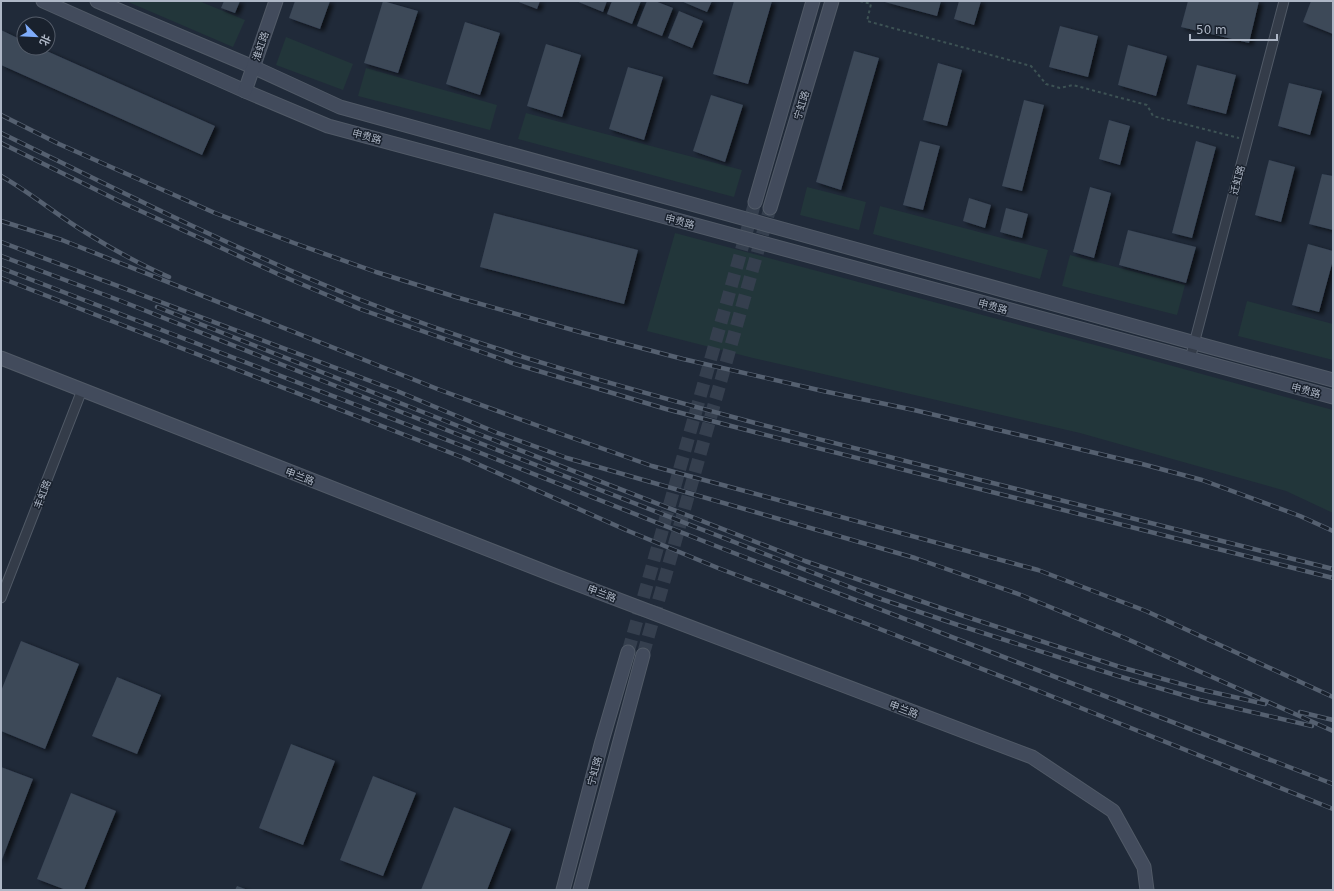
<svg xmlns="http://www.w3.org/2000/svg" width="1334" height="891" font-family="'DejaVu Sans','Noto Sans SC',sans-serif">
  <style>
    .green { fill: #22363a }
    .building { fill: #3c4859; filter: url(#shadow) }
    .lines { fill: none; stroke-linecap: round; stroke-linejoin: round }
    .secondary-tunnel { stroke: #353f4e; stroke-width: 13; stroke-dasharray: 13 6; stroke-linecap: butt }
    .street-casing { stroke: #515a67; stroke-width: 11 }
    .secondary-casing { stroke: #515a67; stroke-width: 15 }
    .path { stroke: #3d5254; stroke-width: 2; stroke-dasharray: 3 3; stroke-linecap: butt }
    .street { stroke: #343c49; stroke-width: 9 }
    .secondary { stroke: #424b5c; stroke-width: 13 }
    .rail-casing { stroke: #556070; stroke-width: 4.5 }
    .rail { stroke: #19212d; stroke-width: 3; stroke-dasharray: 9; stroke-linecap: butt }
    .labels { text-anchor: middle; stroke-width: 3; stroke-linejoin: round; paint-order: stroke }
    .street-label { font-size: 10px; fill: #aeb7c6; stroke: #19212d }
  </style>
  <defs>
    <filter id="shadow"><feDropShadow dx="4" dy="2.5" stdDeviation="2" flood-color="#0009"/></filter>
  </defs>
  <rect width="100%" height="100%" fill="#202a39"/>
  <g class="green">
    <path d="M126 1H199L245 20 233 47Z"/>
    <path d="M286 37 353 64 343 90 276 65Z"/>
    <path d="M366 68 497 105 490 130 358 96Z"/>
    <path d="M526 113 742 170 734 197 518 139Z"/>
    <path d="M807 187 866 202 859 230 800 215Z"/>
    <path d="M880 206 1048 250 1040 279 873 234Z"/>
    <path d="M675 233 1129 354 1333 410V513L1286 491 1080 433 753 358 647 331Z"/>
    <path d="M1070 255 1185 285 1177 315 1062 286Z"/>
    <path d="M1247 301 1333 324V360L1238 336Z"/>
  </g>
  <g class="building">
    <path d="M224 1H240L235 13 221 8Z"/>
    <path d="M295 1H330L320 29 289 18Z"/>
    <path d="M383 1 418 11 398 73 364 63Z"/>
    <path d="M516 1H540L537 9Z"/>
    <path d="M576 1H607L603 12Z"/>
    <path d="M612 1H641L632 24 607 14Z"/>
    <path d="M647 1H655L673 8 662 36 637 26Z"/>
    <path d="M681 1H712L707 12Z"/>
    <path d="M734 1H772L748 84 713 74Z"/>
    <path d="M881 1H941L937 16Z"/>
    <path d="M959 1H981L974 25 954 19Z"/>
    <path d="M1188 1H1259L1249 43 1181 27Z"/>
    <path d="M1311 1H1333V34L1303 22Z"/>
    <path d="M679 11 703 21 692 48 668 38Z"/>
    <path d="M465 22 500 33 480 95 446 84Z"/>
    <path d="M1060 26 1098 36 1088 77 1049 67Z"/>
    <path d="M1 30 24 41V48H40L215 126 202 155 1 65Z"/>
    <path d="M546 44 581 55 562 117 527 106Z"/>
    <path d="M1128 45 1167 56 1156 96 1118 85Z"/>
    <path d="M854 51 879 58 841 190 816 182Z"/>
    <path d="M938 63 962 70 947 126 923 120Z"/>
    <path d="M1197 65 1236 75 1226 114 1187 104Z"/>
    <path d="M628 67 663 77 644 140 609 129Z"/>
    <path d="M1289 83 1322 91 1310 135 1278 126Z"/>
    <path d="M711 95 743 105 725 162 693 151Z"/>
    <path d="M1024 100 1044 105 1022 191 1002 186Z"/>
    <path d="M1109 120 1130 126 1120 165 1099 159Z"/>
    <path d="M920 141 940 146 923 210 903 205Z"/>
    <path d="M1196 141 1216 147 1192 238 1172 233Z"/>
    <path d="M1269 160 1295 167 1281 222 1255 215Z"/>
    <path d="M1322 174 1333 176V230L1309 224Z"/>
    <path d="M1090 187 1111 193 1094 258 1073 252Z"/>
    <path d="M969 198 991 205 985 228 963 221Z"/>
    <path d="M1006 208 1028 214 1022 238 1000 232Z"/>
    <path d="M494 213 638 250 624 304 480 267Z"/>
    <path d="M1128 230 1196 247 1186 283 1119 265Z"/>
    <path d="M1308 244 1333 251V260L1319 312 1292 305Z"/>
    <path d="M21 641 79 664 45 749 1 731V691Z"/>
    <path d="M117 677 161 695 137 754 92 736Z"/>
    <path d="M291 744 335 761 303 845 259 828Z"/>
    <path d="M1 767 33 779 1 862Z"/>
    <path d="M373 776 416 793 383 876 340 860Z"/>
    <path d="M71 793 116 811 84 890H66L37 879Z"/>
    <path d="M454 807 511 829 487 890H421Z"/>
    <path d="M237 886 248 890H235Z"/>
  </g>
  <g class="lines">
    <g class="secondary-tunnel">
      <path d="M628 652 755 202"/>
      <path d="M643 655 770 208"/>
    </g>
    <defs>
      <g id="street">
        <path d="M1190 359 1284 1"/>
        <path d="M1 598 82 390"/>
      </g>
      <g id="secondary">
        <path d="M43 1 245 91 328 126 1333 397"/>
        <path d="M97 1 253 67 340 107 1195 343 1333 380"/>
        <path d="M245 91 276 1"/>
        <path d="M755 202 813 1"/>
        <path d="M770 208 832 1"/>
        <path d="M1 358 556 576 1032 757 1113 811 1144 867 1147 890"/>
        <path d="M563 890 602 741 628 652"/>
        <path d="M580 890 643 655"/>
      </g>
    </defs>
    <use href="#street" class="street-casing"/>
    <use href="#secondary" class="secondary-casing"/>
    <path class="path" d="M860 1 871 4 867 21 1031 66 1046 84 1060 88 1073 85 1147 105 1153 116 1239 138"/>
    <use href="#street" class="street"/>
    <use href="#secondary" class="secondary"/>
    <defs>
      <g id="rail">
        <path d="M1 115 59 144 215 213 294 243 376 272 456 297 580 332 683 359 823 391 914 410 1142 464 1202 480 1300 516 1333 531"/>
        <path d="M1 133C120 191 238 251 361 300 490 351 625 388 759 424L1333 569"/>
        <path d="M1 143 123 203 202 239 280 275 360 309 515 364 666 409 758 433 1333 578"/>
        <path d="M1 176C31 193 58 216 88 234 114 250 141 265 169 277"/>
        <path d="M1 221 62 240 440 390 547 429 652 466 1038 570 1146 611 1333 697"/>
        <path d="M1 242 397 391 495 432 567 458 915 558 1021 595 1125 638 1333 731"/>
        <path d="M1 256 121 301 477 442 878 598 958 625 1118 676 1200 700 1312 726"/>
        <path d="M1 268 473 450 721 548 1333 784"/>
        <path d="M1 278 464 458 626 530 718 568 867 624 1041 692 1333 809"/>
        <path d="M157 307 481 435 805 561 961 615 1120 667 1203 690 1265 704"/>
        <path d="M1300 712 1333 720"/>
      </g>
    </defs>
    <use href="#rail" class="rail-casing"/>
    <use href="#rail" class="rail"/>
  </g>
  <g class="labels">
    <g class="street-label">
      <text transform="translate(260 46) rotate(-71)" y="4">淮虹路</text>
      <text transform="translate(801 105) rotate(-73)" y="4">宁虹路</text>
      <text transform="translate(367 136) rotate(15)" y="4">申贵路</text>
      <text transform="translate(1237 180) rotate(-75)" y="4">迁虹路</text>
      <text transform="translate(680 221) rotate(15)" y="4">申贵路</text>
      <text transform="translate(993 306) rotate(15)" y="4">申贵路</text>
      <text transform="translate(1306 390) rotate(15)" y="4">申贵路</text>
      <text transform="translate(300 476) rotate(21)" y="4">申兰路</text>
      <text transform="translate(42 494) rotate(-69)" y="4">丰虹路</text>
      <text transform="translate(602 593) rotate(21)" y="4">申兰路</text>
      <text transform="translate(904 709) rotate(21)" y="4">申兰路</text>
      <text transform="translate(594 771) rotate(-75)" y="4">宁虹路</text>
    </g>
  </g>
  <rect width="1334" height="891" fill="none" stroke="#aeb7c6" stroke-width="4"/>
  <g transform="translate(36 36) rotate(114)"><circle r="19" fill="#19212d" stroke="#555d6a"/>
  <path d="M0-3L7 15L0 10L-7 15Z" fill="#7facfa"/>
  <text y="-6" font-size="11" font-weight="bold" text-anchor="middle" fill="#aeb7c6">北</text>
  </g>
  <path d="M1190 34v6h87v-6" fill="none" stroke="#aeb7c6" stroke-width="2"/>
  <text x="1196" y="34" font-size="12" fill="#aeb7c6" stroke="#19212d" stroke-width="3" paint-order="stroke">50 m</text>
</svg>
